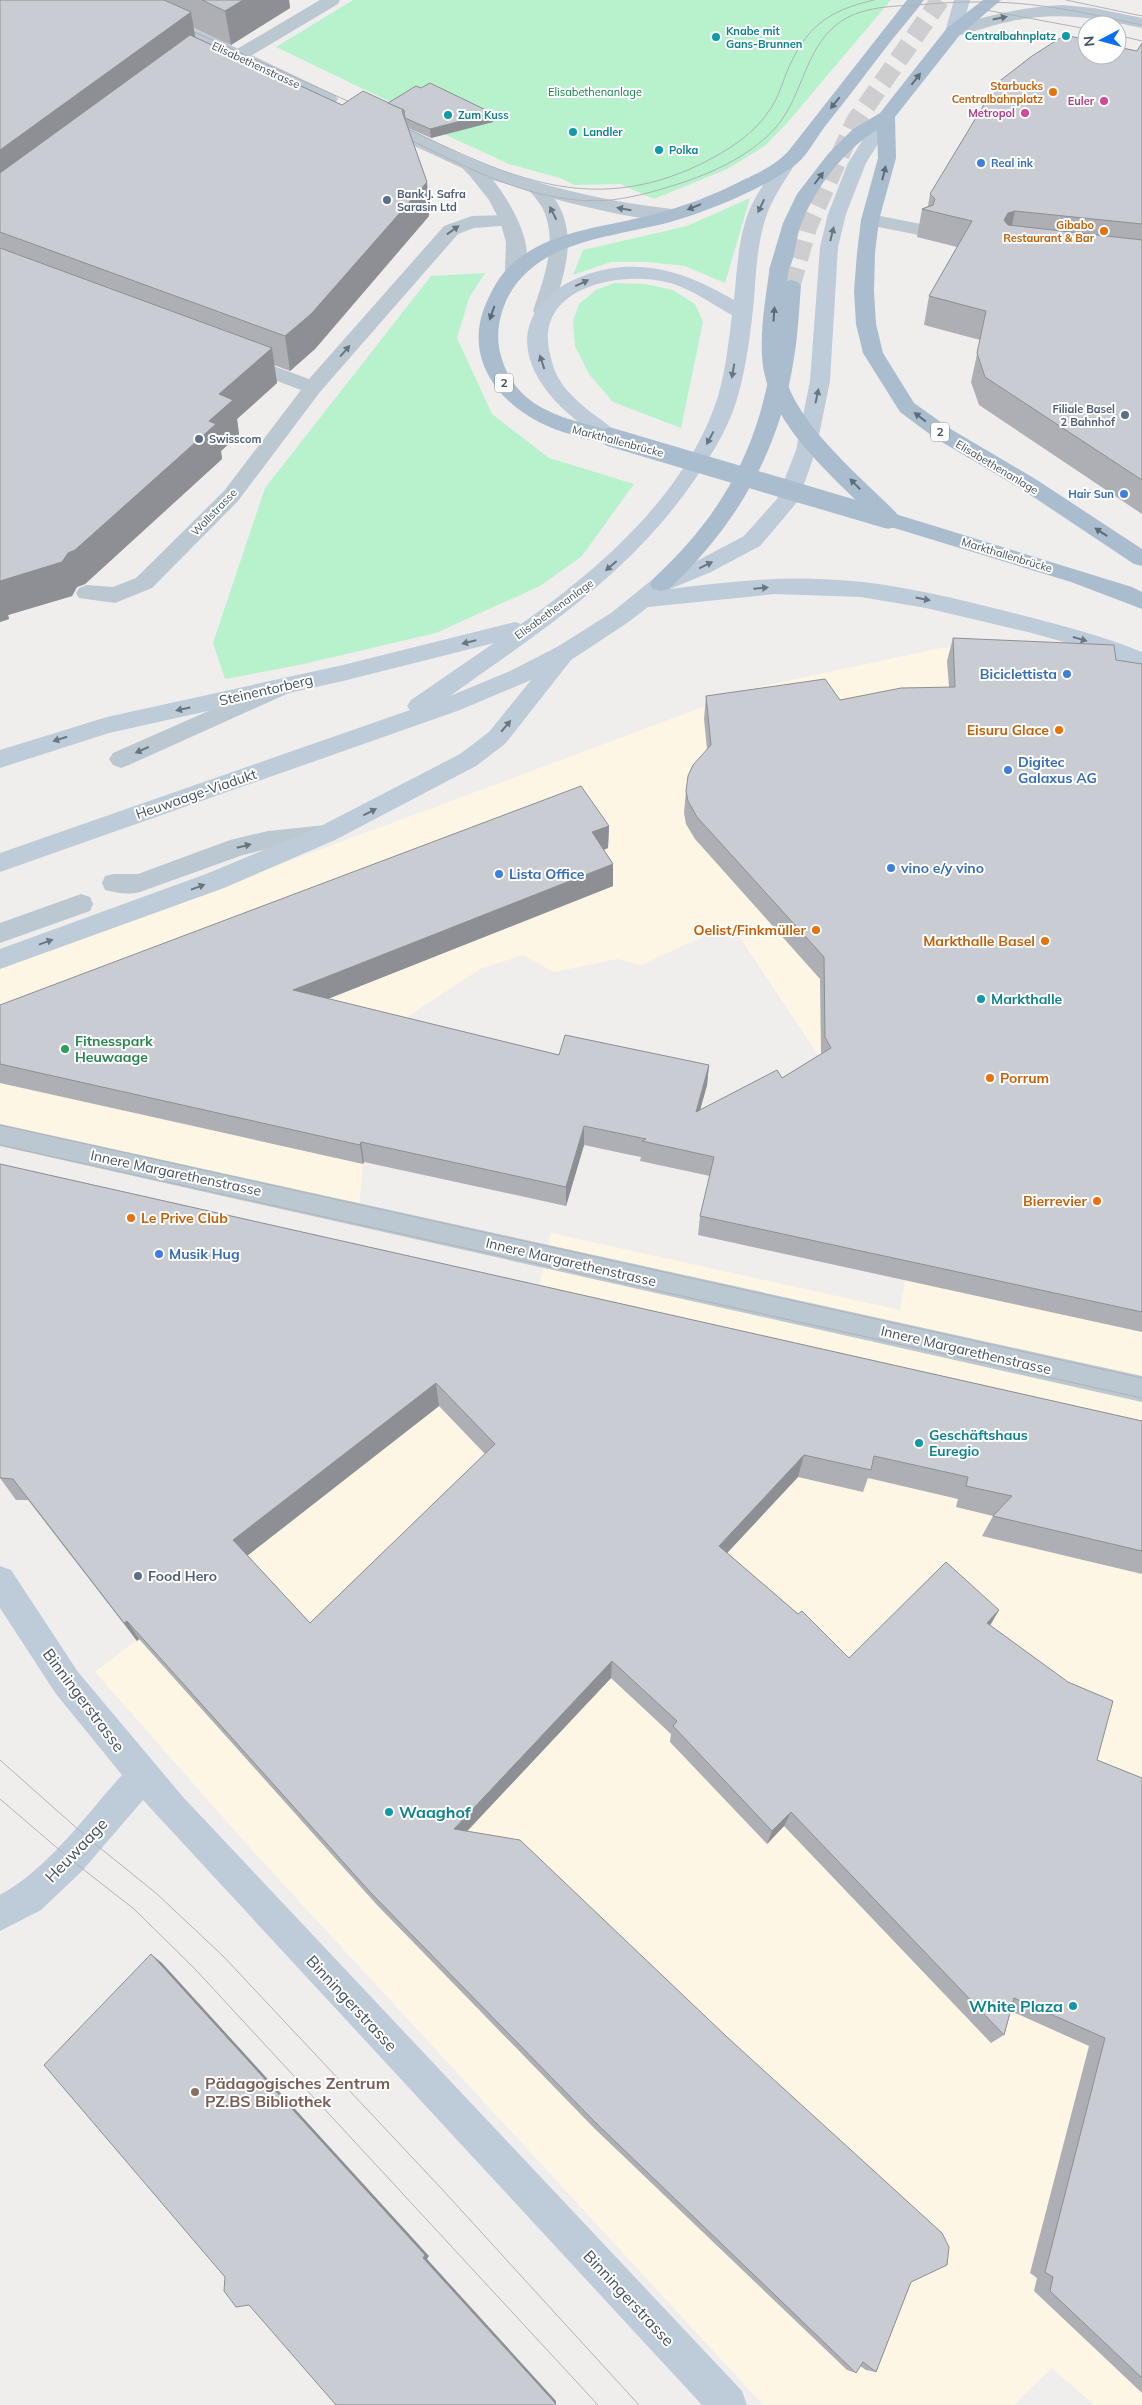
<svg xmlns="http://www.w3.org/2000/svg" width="1142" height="2405" font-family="Mulish,sans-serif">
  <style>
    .commercial { fill: #fdf6e4 }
    .green { fill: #b7f2cd }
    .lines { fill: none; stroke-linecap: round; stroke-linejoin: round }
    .primary-tunnel { stroke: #ceced0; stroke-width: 19; stroke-dasharray: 19 9; stroke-linecap: butt }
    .service { fill: #bcc8d1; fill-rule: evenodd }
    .minor { fill: #bcc8d1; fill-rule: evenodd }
    .tertiary { fill: #bcc8d1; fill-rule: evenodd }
    .secondary { fill: #becbd8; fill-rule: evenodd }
    .primary { fill: #aabdcf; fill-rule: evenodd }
    .tram { stroke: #afb3b9; stroke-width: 1 }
    .primary-bridge { stroke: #aabdcf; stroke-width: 19 }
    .wall { fill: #adafb5; fill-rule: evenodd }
    .shaded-wall { fill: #8d8f94 }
    .building { fill: #c9ccd3; stroke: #8d8f94; fill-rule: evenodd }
    .oneway { fill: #68757f }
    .oneway2 { fill: #5e6c79 }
    .oneway3 { fill: #697681 }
    .culture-dot { fill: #0f9aa8; stroke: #fff; stroke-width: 2 }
    .food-dot { fill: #e8710a; stroke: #fff; stroke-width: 2 }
    .hotel-dot { fill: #d1479c; stroke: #fff; stroke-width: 2 }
    .shop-dot { fill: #3f7fe0; stroke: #fff; stroke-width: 2 }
    .service-dot { fill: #5c6f8a; stroke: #fff; stroke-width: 2 }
    .leisure-dot { fill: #2e9e5b; stroke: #fff; stroke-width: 2 }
    .education-dot { fill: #8d6e63; stroke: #fff; stroke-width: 2 }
    .labels { text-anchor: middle; stroke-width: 4; stroke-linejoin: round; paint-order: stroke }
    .far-culture-label { font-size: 11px; font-weight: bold; fill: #0d838f; stroke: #fff; text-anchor: start }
    .far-street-label { font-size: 11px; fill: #44515c; stroke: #fff }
    .far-food-label { font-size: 11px; font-weight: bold; fill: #c56008; stroke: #fff; text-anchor: end }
    .far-park-label { font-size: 11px; fill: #0f8448; stroke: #fff }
    .far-hotel-label { font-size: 11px; font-weight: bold; fill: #b23c85; stroke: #fff; text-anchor: end }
    .far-shop-label { font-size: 11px; font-weight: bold; fill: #366cbe; stroke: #fff; text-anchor: start }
    .far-service-label { font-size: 11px; font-weight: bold; fill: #4e5e75; stroke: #fff; text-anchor: start }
    .shield { fill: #fff; stroke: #7c858d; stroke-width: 1 }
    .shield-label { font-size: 12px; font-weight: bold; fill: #44515c }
    .shop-label { font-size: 14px; font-weight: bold; fill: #366cbe; stroke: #fff; text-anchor: start }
    .street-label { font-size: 14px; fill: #44515c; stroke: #fff }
    .food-label { font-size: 14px; font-weight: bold; fill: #c56008; stroke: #fff; text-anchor: end }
    .culture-label { font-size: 14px; font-weight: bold; fill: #0d838f; stroke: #fff; text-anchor: start }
    .leisure-label { font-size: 14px; font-weight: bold; fill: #27864d; stroke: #fff; text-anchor: start }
    .service-label { font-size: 14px; font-weight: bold; fill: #4e5e75; stroke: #fff; text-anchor: start }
    .near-street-label { font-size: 16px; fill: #44515c; stroke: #fff }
    .near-culture-label { font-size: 16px; font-weight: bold; fill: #0d838f; stroke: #fff; text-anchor: start }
    .near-education-label { font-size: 16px; font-weight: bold; fill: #785e54; stroke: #fff; text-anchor: start }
  </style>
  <rect width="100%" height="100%" fill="#f0eded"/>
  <path class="commercial" d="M1058 642 1101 649 1142 666V2405H1094L1052 2368 1013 2405H763L251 1849 95 1672 439 1406 447 1414 534 1309 551 1233 900 1310 905 1280 879 1124 816 1052 731 924 641 965 617 959 554 972 523 955 480 969 375 1038 400 1063 363 1164 358 1219 0 1140V969L754 688 941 648Z"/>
  <g class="green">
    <path d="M353 0H891L788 122 765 146 727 169 654 199 620 184 574 185 563 179 509 164 444 134 403 108 276 47Z"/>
    <path d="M750 198 725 283 685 266 647 262H611L573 275 583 250 687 226Z"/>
    <path d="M485 273 469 298 457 338 492 414 549 458 634 484 582 556 540 586 436 633 299 665 225 679 213 643 265 488 431 276Z"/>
    <path d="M614 283 645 284 673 290 695 304 703 322 681 428 613 402 589 374 575 346 573 321 579 304 596 290Z"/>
  </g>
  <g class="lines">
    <path class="primary-tunnel" d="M791 286 808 226 855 122 940 0"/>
    <g class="service">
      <path d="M1062 5 1094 8 1142 18V28C1098 18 1057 11 1012 21 992 25 973 32 953 37L947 36 945 32 947 28C985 16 1022 7 1062 5Z"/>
      <path d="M281 679 289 681 292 687 289 693 129 765 121 768 113 765 109 759 113 753Z"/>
      <path d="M326 825 335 828 338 834 335 840 268 849 243 855 140 892C128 895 117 893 105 890L102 883 105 876 114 874H138L230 840 268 831Z"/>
      <path d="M81 894 90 897 93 904 90 911 0 943V923Z"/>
    </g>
    <g class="minor">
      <path d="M320 0H340L338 4 244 60H232L229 56 232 52Z"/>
      <path d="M870 214 926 225 928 229 926 233 919 235 863 224 861 220 863 216Z"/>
      <path d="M507 215 514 217 516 221 514 225 474 228 458 234 320 392 238 501 152 588 115 603 79 598 76 593 79 588 87 585 113 587 136 578 224 491 301 390 235 365 232 361 235 357 242 355 249 357 309 379 444 226 472 216Z"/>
      <path d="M0 1124 1142 1376V1402L0 1146Z"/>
    </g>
    <g class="tertiary">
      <path d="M87 0H113L160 15 220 40 335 95 338 99 335 103H323C246 66 171 27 89 4Z"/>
      <path d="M377 117C406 124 445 148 474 160 538 186 603 201 672 209L679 211 681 215 679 219C655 225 581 206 555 199 579 236 564 273 553 311L550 315 543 317 536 315 533 311C544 277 559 241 542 207 539 203 534 195 530 192 520 186 504 184 493 180 509 200 539 249 522 274H508L505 270 506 242 500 221 489 200 470 176 462 168 371 126 368 122 371 118Z"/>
    </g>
    <g class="secondary">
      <path d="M954 0H970L961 32 959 36H947L945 32Z"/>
      <path d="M886 112 892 113 895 117 866 163 846 214 838 247 830 381 816 450 798 501 760 546 711 572 670 589C719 583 768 577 817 579 876 580 933 593 989 607 1041 620 1093 632 1142 652V669L1078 646 1028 632 926 608 861 597 775 594 648 607 627 623 571 660 505 744 476 766 335 840 224 888 0 969V949L206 874 317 828 460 754 489 732 531 680 460 710 0 872V853L410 710 407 706 411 700 494 643 343 681 109 733 0 768V750L107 717 343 665 515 622 521 624C597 571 681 498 714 408 725 379 728 346 732 315 710 303 686 285 661 281 613 272 534 290 550 354 552 362 554 371 559 379 572 401 597 416 617 432L620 437 617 442 610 444 603 442C580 423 555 406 540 381 496 310 575 264 638 267 673 268 704 283 734 300 737 271 738 239 749 211 756 194 767 179 777 164L780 160H792L795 164C784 182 771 200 765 220 757 246 756 273 754 299 751 330 747 362 739 392 731 423 715 450 697 476 633 572 543 630 450 696L510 671 557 647 611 613 653 579 695 562 744 536 777 499 796 450 810 381 820 247 828 214 848 163 880 113Z"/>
      <path d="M0 1566 11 1570 78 1672 183 1797 742 2391 747 2405H702L143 1800 82 1871 41 1910 0 1931V1895C49 1868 85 1816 122 1775L56 1694 0 1608Z"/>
    </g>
    <g class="primary">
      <path d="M907 0H924C914 14 902 27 891 41 869 69 848 98 826 125 815 139 806 159 790 169 756 191 716 208 677 220 618 238 536 237 506 301 499 318 496 334 500 352 514 412 568 419 617 432L620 437 617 442C603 445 587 439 573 435 510 419 455 364 489 297 497 280 507 266 522 256 558 230 609 226 651 215 683 207 714 195 743 180 760 172 778 164 790 149Z"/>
      <path d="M983 0H1001L959 36 895 117 896 158 879 220 875 253 874 291 876 324 883 353 914 403 949 428 1037 480 1142 549V566L1134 564 1023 490 935 438 900 412 863 353 856 324 854 291 857 253 861 220 878 158 877 130C845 149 816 187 802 222 795 238 796 260 786 274H772L769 270 783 223 797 194 828 154 853 129 880 113 947 28Z"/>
      <path d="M791 280 798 282 801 286C799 310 798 335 794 358 780 451 736 526 669 589L661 591 653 589 650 584 653 579C747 492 771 410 781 286L784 282Z"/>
      <path d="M889 512 1132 587 1142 592V609L1071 582 881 524 878 519 881 514Z"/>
    </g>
    <g class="tram">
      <path d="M1066 0 1142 16"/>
      <path d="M975 8 1087 29"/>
      <path d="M181 26 361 107"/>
      <path d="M1117 35 1142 41"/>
      <path d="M395 123C500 172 585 220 701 164 727 151 755 134 771 108 778 97 782 85 786 74 805 28 826 11 874 0"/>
      <path d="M400 135C465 166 536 207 611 200 636 197 660 190 684 182 717 171 754 153 777 126 804 94 805 44 843 20 864 7 892 6 917 5 949 2 981 1 1013 3 1057 6 1099 16 1142 25"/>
      <path d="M0 1125 1142 1378"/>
      <path d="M0 1145 1142 1398"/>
      <path d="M0 1760 89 1839 157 1894 223 1956 440 2187 639 2405"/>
      <path d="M0 1799 70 1859 134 1909 195 1969 598 2405"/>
    </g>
    <g class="primary-bridge">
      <path d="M779 270C775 300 769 331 772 362 779 423 848 478 889 519"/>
      <path d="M610 437 887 519"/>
    </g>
  </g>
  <g class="wall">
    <path d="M0 0H289L290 8 231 45 193 28 195 37 342 105 388 103 421 88 492 113 493 122 431 138 408 128 427 182 429 216 315 349 290 371 274 365 277 383 237 419 239 434 221 451 222 459 85 584 77 587 72 596 8 615 9 619 0 622Z"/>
    <path d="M1142 43V514L979 405 971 382 980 340 924 325 929 296 957 247 917 237 922 209 928 206 930 194 1137 51Z"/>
    <path d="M953 638 1142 664V1332L698 1235 700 1216 710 1176 640 1161 641 1157 626 1154 584 1145 566 1206 364 1162 363 1164 0 1083V1005L609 826 608 848 604 850 613 864V886L328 999 559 1055 709 1065 707 1085 700 1110 782 1078 821 1054 820 979 695 839 686 824 684 813 686 791 707 749 704 719 706 696 840 700 949 687 947 661Z"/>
    <path d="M0 1164 1142 1421V1574L982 1536 993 1516 956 1507 958 1499 868 1478 863 1492 798 1477 727 1553 849 1658 999 1610 990 1625 1097 1760 1142 1778V2393L1034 2291 1037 2278 1030 2273 1089 2046 1011 2011 1004 2035 991 2043 784 1826 767 1844 670 1742 671 1734 611 1678 467 1831 911 2282 876 2372 866 2370 860 2366 856 2373 847 2370 594 2128 377 1905 139 1639 137 1641 28 1500H16L0 1478ZM439 1406 485 1454 310 1623 247 1555Z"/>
  </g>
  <g class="shaded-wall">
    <path d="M243 0H289L290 8 231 45 225 11Z"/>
    <path d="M191 12 197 47 0 192V150Z"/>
    <path d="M492 113 493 122 431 138 430 129Z"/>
    <path d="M427 182 429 216 315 349 290 371 285 336Z"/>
    <path d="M1015 211 1009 240 1004 220 1008 213Z"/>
    <path d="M272 348 277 383 237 419 239 434 221 451 222 459 85 584 77 587 72 596 8 615 9 619 0 622V581L68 553 209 421 219 394Z"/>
    <path d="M609 826 608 848 592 854V832Z"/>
    <path d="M613 864V886L297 1011 293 990Z"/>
    <path d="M709 1065 707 1085 694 1132 696 1112Z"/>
    <path d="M584 1126V1145L566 1206V1187Z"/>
    <path d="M361 1142 364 1162 363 1164 360 1145Z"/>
    <path d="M436 1383 439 1406 242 1560 233 1540Z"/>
    <path d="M804 1455 798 1477 715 1566 719 1546Z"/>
    <path d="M999 1610 988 1629 987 1623Z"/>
    <path d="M127 1621 139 1639 137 1641 124 1623Z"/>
    <path d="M612 1661 611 1678 457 1842 454 1829Z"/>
    <path d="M791 1812 784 1826 767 1844 772 1831Z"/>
    <path d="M151 1954 162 1963 429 2256 427 2259 556 2401V2404L423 2258Z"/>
  </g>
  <g class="building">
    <path d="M0 0H164L191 12 0 150Z"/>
    <path d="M202 0H243L225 11Z"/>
    <path d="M190 35 342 105 363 91 404 110 402 111 427 182 311 314 285 336 0 232V173Z"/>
    <path d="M1065 35 1087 40V55H1117V47L1137 51 1142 43V224L1015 211 1008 213 1004 220 1008 225 1142 240V480L985 377 977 353 986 311 929 296 972 221 922 209 933 205 935 199 930 194 997 83 1032 56Z"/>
    <path d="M430 83 492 113 430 129 405 118 404 110 388 103 416 86 421 88Z"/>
    <path d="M0 248 272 348 219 394 233 400 209 421 216 424 75 550 68 553 62 562 0 581Z"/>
    <path d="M953 638 1114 645 1116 660 1142 664V1312L700 1216 714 1157 642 1141 646 1139 627 1135 584 1126 566 1187 361 1142 360 1145 0 1064V1005L581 786 609 826 592 832 613 864 293 990 559 1055 565 1035 709 1065 696 1112 777 1070 782 1078 831 1048 825 1037 824 957 697 817 688 801 686 791 688 776 693 765 711 745 706 696 825 679 840 700 901 688 955 687Z"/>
    <path d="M0 1164 1142 1421V1551L993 1516 1012 1496 966 1486 968 1477 874 1456 871 1470 804 1455 719 1546 798 1614 802 1611 849 1658 946 1562 999 1610 987 1623 1068 1682 1113 1701 1097 1760 1142 1778V2378L1050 2291 1053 2277 1045 2272 1105 2038 1014 1998 1004 2035 791 1812 772 1831 673 1726 677 1721 612 1661 454 1829 520 1840 727 2037 942 2233 949 2247 947 2265 911 2282 876 2372 863 2362 856 2373 595 2122 371 1893 127 1621 124 1623 13 1479 1 1478 0 1477ZM436 1383 495 1444 310 1623 233 1540Z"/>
    <path d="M151 1954 425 2255 423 2258 556 2404 555 2405H336L249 2305 236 2307 224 2291 225 2277 44 2065Z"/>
  </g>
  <defs><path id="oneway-solid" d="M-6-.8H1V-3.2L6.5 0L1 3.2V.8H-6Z" transform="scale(1.25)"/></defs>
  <g class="oneway">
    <use href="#oneway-solid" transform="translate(1000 18) rotate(-11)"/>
    <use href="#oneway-solid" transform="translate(624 209) rotate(-170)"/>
    <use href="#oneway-solid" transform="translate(553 213) rotate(-117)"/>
    <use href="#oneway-solid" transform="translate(453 230) rotate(-36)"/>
    <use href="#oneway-solid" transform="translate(345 351) rotate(-49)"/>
    <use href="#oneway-solid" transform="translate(142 750) rotate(156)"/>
    <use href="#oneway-solid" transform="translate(244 846) rotate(-14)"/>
  </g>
  <g class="oneway2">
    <use href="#oneway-solid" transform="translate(916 79) rotate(-52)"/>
    <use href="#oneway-solid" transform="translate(835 103) rotate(129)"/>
    <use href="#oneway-solid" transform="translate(884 173) rotate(-76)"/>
    <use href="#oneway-solid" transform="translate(819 178) rotate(-53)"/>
    <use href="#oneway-solid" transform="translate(694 207) rotate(158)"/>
    <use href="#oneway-solid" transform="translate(492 313) rotate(109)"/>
    <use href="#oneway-solid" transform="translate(774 314) rotate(-86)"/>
    <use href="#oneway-solid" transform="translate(920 417) rotate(-142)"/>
    <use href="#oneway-solid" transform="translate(855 484) rotate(-134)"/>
    <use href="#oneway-solid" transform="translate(1101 532) rotate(-147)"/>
  </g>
  <g class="oneway3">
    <use href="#oneway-solid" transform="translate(761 206) rotate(115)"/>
    <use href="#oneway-solid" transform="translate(832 234) rotate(-76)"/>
    <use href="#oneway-solid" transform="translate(582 283) rotate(-25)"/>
    <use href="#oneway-solid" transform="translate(542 362) rotate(-108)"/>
    <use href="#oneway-solid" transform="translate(733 371) rotate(100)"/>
    <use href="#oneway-solid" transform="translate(817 396) rotate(-78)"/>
    <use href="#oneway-solid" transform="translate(710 438) rotate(118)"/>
    <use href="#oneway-solid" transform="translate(706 565) rotate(-26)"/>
    <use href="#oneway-solid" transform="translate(611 566) rotate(139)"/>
    <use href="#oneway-solid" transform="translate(761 588) rotate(-5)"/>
    <use href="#oneway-solid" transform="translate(923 599) rotate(11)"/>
    <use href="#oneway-solid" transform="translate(1080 639) rotate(16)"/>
    <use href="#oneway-solid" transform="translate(469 642) rotate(166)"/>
    <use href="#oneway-solid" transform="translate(183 709) rotate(168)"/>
    <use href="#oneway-solid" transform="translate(506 726) rotate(-50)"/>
    <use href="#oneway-solid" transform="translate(60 739) rotate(163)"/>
    <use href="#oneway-solid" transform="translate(370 812) rotate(-27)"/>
    <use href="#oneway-solid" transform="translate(198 887) rotate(-20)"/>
    <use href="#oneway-solid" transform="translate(46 942) rotate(-20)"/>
  </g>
  <g class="culture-dot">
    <circle cx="1066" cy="36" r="5"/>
    <circle cx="716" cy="37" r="5"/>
    <circle cx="448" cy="115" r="5"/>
    <circle cx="573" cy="132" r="5"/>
    <circle cx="659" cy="150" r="5"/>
    <circle cx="981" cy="999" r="5"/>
    <circle cx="919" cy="1443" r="5"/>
    <circle cx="389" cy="1812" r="5"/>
    <circle cx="1073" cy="2006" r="5"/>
  </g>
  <g class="food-dot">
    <circle cx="1053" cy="92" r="5"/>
    <circle cx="1104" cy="231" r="5"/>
    <circle cx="1059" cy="730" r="5"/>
    <circle cx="816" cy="930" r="5"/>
    <circle cx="1045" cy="941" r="5"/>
    <circle cx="990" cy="1078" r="5"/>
    <circle cx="1097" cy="1201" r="5"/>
    <circle cx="131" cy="1218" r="5"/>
  </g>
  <g class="hotel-dot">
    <circle cx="1104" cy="101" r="5"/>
    <circle cx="1025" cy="113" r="5"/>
  </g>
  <g class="shop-dot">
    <circle cx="981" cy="163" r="5"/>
    <circle cx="1124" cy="494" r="5"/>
    <circle cx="1067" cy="674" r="5"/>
    <circle cx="1008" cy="770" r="5"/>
    <circle cx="891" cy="868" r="5"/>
    <circle cx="499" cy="874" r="5"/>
    <circle cx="159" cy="1254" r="5"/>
  </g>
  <g class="service-dot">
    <circle cx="387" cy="200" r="5"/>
    <circle cx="1125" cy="415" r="5"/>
    <circle cx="199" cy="439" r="5"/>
    <circle cx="138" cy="1576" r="5"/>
  </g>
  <circle class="leisure-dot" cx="65" cy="1049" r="5"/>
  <circle class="education-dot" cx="195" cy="2092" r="5"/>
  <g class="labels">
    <g class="far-culture-label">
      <text x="726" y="35">Knabe mit<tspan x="726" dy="13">Gans-Brunnen</tspan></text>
      <text x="1056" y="40" text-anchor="end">Centralbahnplatz</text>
      <text x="458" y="119">Zum Kuss</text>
      <text x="583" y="136">Landler</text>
      <text x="669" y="154">Polka</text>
    </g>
    <g class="far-street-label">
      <text transform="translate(256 65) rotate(25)" y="4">Elisabethenstrasse</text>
      <text transform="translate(618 441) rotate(15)" y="4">Markthallenbrücke</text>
      <text transform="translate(997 467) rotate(31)" y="4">Elisabethenanlage</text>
      <text transform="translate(214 512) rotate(-46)" y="4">Wallstrasse</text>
      <text transform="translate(1007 555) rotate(17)" y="4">Markthallenbrücke</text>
      <text transform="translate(554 609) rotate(-36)" y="4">Elisabethenanlage</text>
    </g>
    <g class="far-food-label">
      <text x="1043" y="90">Starbucks<tspan x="1043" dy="13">Centralbahnplatz</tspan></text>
      <text x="1094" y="229">Gibabo<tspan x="1094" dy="13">Restaurant &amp; Bar</tspan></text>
    </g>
    <g class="far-park-label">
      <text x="595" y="96">Elisabethenanlage</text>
    </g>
    <g class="far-hotel-label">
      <text x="1094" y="105">Euler</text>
      <text x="1015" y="117">Metropol</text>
    </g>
    <g class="far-shop-label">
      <text x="991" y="167">Real ink</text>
      <text x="1114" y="498" text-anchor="end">Hair Sun</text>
    </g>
    <g class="far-service-label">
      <text x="397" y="198">Bank J. Safra<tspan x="397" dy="13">Sarasin Ltd</tspan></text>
      <text x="1115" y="413" text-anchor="end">Filiale Basel<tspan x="1115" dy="13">2 Bahnhof</tspan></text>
      <text x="209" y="443">Swisscom</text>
    </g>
    <g class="shield">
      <rect x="495" y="373.5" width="18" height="19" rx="4"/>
      <rect x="931" y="422.5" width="18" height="19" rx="4"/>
    </g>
    <g class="shield-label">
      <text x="504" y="387">2</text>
      <text x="940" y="436">2</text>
    </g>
    <g class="shop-label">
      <text x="1057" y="679" text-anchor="end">Biciclettista</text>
      <text x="1018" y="767">Digitec<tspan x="1018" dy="16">Galaxus AG</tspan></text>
      <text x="901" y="873">vino e/y vino</text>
      <text x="509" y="879">Lista Office</text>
      <text x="169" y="1259">Musik Hug</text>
    </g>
    <g class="street-label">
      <text transform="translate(266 690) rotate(-13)" y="5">Steinentorberg</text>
      <text transform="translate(196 794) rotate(-19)" y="5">Heuwaage-Viadukt</text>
      <text transform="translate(176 1173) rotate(12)" y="5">Innere Margarethenstrasse</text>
      <text transform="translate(571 1262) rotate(13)" y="5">Innere Margarethenstrasse</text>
      <text transform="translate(966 1350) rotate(13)" y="5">Innere Margarethenstrasse</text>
    </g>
    <g class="food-label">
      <text x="1049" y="735">Eisuru Glace</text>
      <text x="806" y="935">Oelist/Finkmüller</text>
      <text x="1035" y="946">Markthalle Basel</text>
      <text x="1000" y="1083" text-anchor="start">Porrum</text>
      <text x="1087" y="1206">Bierrevier</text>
      <text x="141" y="1223" text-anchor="start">Le Prive Club</text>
    </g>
    <g class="culture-label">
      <text x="991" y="1004">Markthalle</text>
      <text x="929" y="1440">Geschäftshaus<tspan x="929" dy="16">Euregio</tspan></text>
    </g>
    <g class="leisure-label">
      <text x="75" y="1046">Fitnesspark<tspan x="75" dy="16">Heuwaage</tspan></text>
    </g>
    <g class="service-label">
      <text x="148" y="1581">Food Hero</text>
    </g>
    <g class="near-street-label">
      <text transform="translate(84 1700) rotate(53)" y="6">Binningerstrasse</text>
      <text transform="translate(76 1850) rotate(-46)" y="6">Heuwaage</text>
      <text transform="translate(352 2003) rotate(47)" y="6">Binningerstrasse</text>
      <text transform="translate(629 2298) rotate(47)" y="6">Binningerstrasse</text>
    </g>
    <g class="near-culture-label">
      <text x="399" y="1818">Waaghof</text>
      <text x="1063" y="2012" text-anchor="end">White Plaza</text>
    </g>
    <g class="near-education-label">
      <text x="205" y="2089">Pädagogisches Zentrum<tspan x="205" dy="18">PZ.BS Bibliothek</tspan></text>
    </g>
  </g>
  <g transform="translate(1102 40) rotate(264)"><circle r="24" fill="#ffffff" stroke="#b4b9be"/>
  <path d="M0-4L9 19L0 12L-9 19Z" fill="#096fee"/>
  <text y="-8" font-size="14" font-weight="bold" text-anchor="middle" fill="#44515c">N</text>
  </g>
</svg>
